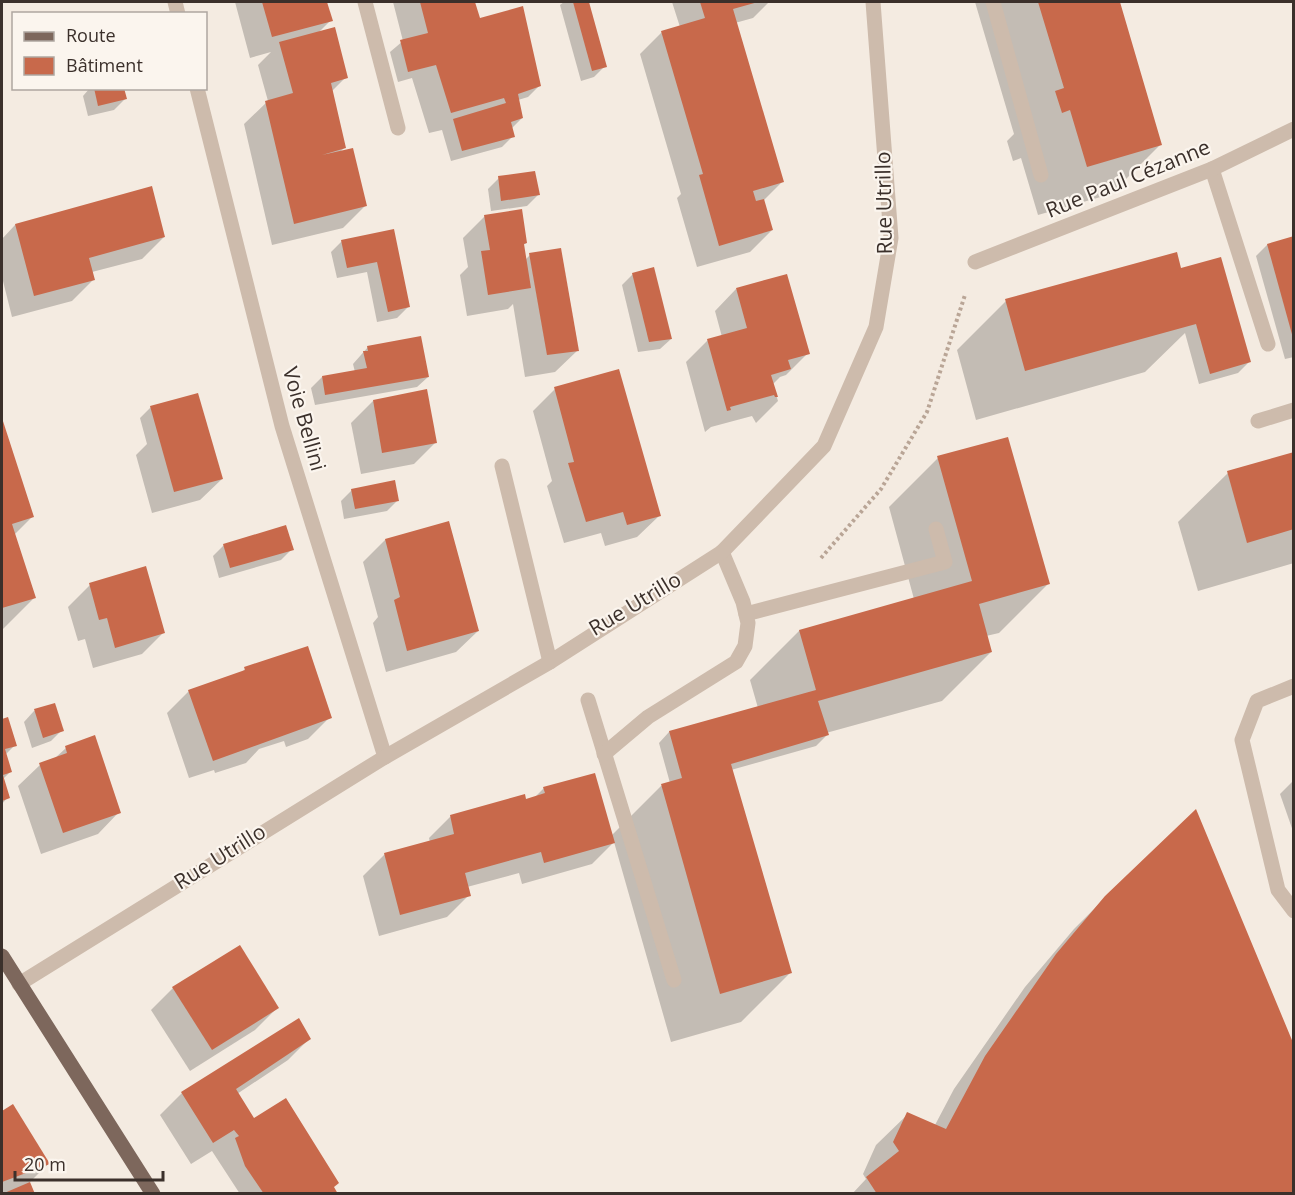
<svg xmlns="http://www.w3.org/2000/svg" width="1295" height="1195" font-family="'Open Sans',sans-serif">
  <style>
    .shadow { fill: #0003 }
    .building { fill: #c8694b }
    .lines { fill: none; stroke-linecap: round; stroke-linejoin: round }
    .path { stroke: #b9a596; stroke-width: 4; stroke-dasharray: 3 3; stroke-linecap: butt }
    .minor { stroke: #cdbbac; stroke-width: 15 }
    .major { stroke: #7d675c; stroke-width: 15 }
    .labels { text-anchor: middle; stroke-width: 4.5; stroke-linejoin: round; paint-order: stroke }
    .street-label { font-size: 21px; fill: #3b302b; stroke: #fbf5ee }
  </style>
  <rect width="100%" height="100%" fill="#f4ebe1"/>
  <g class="shadow">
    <path d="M235 2H326L331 20 318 33 346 77 331 92 345 147 340 152 365 206 343 228 272 245 244 124 268 101 258 65 271 52 250 58Z"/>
    <path d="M393 2H474L479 20 539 86 528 97 518 100 522 118 511 129 513 136 502 147 451 161 442 130 429 133 412 78 398 82 390 52 403 41Z"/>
    <path d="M564 2H587L605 66 594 77 581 81 560 5Z"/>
    <path d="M672 2H769L753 18 735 23 782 182 763 201 772 230 750 252 697 267 677 198 681 194 640 54 662 32 680 27Z"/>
    <path d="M975 2H1118L1160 145 1111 194 1038 215 1021 158 1013 161 1007 141 1014 134Z"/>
    <path d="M90 88H122L125 99 114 110 88 116 83 96Z"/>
    <path d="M499 178 538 195 527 206 491 211 488 189Z"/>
    <path d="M485 216 526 243 522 246 525 260 530 255 577 351 555 372 525 377 513 304 508 309 467 316 460 275 468 267 463 238Z"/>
    <path d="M15 225 164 237 142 259 92 272 94 279 72 301 12 317 2 277V239Z"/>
    <path d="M392 231 408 307 397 318 377 322 367 272 337 278 331 252 342 241Z"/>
    <path d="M1294 238V357L1285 359 1256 256 1267 245Z"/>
    <path d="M1180 271 1249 362 1238 373 1199 384 1185 333 1145 372 976 420 957 350 1006 301Z"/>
    <path d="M633 274 671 339 660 349 638 352 622 285Z"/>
    <path d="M736 289 808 353 786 375 780 377 773 384 778 401 756 423 752 416 711 427 705 432 686 362 708 340 722 337 715 311Z"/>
    <path d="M368 347 428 377 417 387 315 405 311 388 322 377 355 372 353 364Z"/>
    <path d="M555 389 659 516 637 537 605 546 601 533 564 543 547 486 552 481 533 411Z"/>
    <path d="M373 401 436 442 414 464 361 474 351 423Z"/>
    <path d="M151 407 222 479 200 500 152 513 136 455 147 444 140 418Z"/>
    <path d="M2 421 32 517 14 535 34 598 2 630Z"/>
    <path d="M1294 454V563L1198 591 1178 522 1228 473Z"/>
    <path d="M938 458 1048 584 999 633 986 636 991 652 942 701 826 733 827 735 816 746 731 770 790 973 741 1022 671 1042 614 842 592 864 522 884 519 873 467 887 469 895 447 917 379 936 363 876 385 854 430 842 429 838 451 816 534 798 544 788 611 836 661 786 670 783 659 743 669 732 758 708 750 680 799 631 914 599 889 507Z"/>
    <path d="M352 490 398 500 387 511 344 519 341 501Z"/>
    <path d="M447 523 478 631 456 652 386 672 373 623 378 617 363 562 385 540Z"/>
    <path d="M224 545 292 549 281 560 219 578 213 556Z"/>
    <path d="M90 585 164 632 142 654 93 668 85 639 78 641 68 607Z"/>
    <path d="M245 669 330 717 308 739 286 747 284 741 259 749 246 763 215 773 214 770 189 778 167 713 189 691 240 674Z"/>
    <path d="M54 705 62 730 51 741 32 748 24 722 34 711Z"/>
    <path d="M7 719 15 745 5 755 10 772 3 779 8 797 2 804V721Z"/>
    <path d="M66 748 119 812 98 834 41 854 18 786 40 765 54 759Z"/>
    <path d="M1294 780V834L1280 794Z"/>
    <path d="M1106 897 1294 1194H852L866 1179 863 1174 876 1145 908 1114 935 1125 954 1089 1025 987 1074 929Z"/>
    <path d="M173 988 277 1008 255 1030 190 1071 151 1010Z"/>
    <path d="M310 1038 288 1060 237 1094 253 1120 333 1188 336 1194H240L212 1151 191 1164 160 1115 182 1093Z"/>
    <path d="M12 1106 48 1164 29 1183 33 1194H2V1113Z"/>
  </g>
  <g class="building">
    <path d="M262 2H327L333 21 272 37Z"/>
    <path d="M420 2H475L480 18 523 6 541 86 518 94 523 118 511 122 515 137 462 151 453 119 506 103 504 98 451 113 436 65 408 72 400 40 428 33Z"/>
    <path d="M573 2H589L607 67 592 71Z"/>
    <path d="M700 2H758L733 9 784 182 753 191 756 201 764 199 773 230 719 246 699 175 703 174 661 31 705 18Z"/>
    <path d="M1038 2H1120L1162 145 1087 167 1070 110 1062 113 1055 91 1064 88Z"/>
    <path d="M335 27 348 78 331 83 346 148 322 155 353 148 367 206 294 224 265 101 293 93 279 42Z"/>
    <path d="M94 88H124L127 99 98 106Z"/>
    <path d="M535 171 540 195 501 201 498 176Z"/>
    <path d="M152 186 165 237 89 258 95 280 34 296 15 224Z"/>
    <path d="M522 209 527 243 524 244 531 288 488 295 481 251 490 250 484 215Z"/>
    <path d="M394 229 410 307 388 312 377 262 347 268 341 240Z"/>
    <path d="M1294 236V338H1293L1267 244Z"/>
    <path d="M561 248 579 351 547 355 529 253Z"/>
    <path d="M1177 252 1181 268 1221 257 1251 362 1210 374 1196 324 1025 371 1005 299Z"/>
    <path d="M654 267 672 339 649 342 632 273Z"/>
    <path d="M787 274 810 354 788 360 791 369 771 375 778 397H775L774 395 730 407 731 410 727 411 707 339 747 328 736 288Z"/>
    <path d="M421 336 429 377 325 395 322 376 367 368 363 351H368L367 346Z"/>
    <path d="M619 369 661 516 627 525 623 512 586 522 568 463 574 462 554 387Z"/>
    <path d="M427 389 437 443 382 453 373 400Z"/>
    <path d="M198 393 223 479 174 492 150 406Z"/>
    <path d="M2 418 34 517 12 524 36 598 2 608Z"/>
    <path d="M1008 437 1050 584 979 604 992 652 818 701 829 735 731 764 792 973 720 994 661 784 682 778 669 731 816 690 799 630 972 581 937 456Z"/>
    <path d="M1294 452V529L1247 543 1227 471Z"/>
    <path d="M395 480 399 501 355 509 351 489Z"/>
    <path d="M449 521 479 631 407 651 394 600 400 597 385 539Z"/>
    <path d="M286 525 294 550 230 568 223 544Z"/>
    <path d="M146 566 165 633 115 648 107 618 99 620 89 583Z"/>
    <path d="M308 646 332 718 213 761 188 690 245 670 244 667Z"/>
    <path d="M55 703 64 731 43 738 34 709Z"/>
    <path d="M8 717 17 746 5 749 12 772 3 775 10 798 2 801V719Z"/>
    <path d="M95 735 121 813 63 833 39 763 67 753 65 746Z"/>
    <path d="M595 773 615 843 544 863 541 852 465 873 471 896 400 915 384 853 454 834 450 815 525 794 526 799 545 793 543 787Z"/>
    <path d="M1196 809 1294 1045V1194H877L866 1177 899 1151 893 1142 907 1112 946 1129 985 1056 1056 954 1105 896Z"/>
    <path d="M240 945 279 1008 212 1050 172 987Z"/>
    <path d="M299 1018 311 1039 236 1089 254 1118 286 1098 339 1183 334 1187 338 1194H264L245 1166 235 1138 239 1136 234 1130 213 1143 181 1092Z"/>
    <path d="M13 1104 50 1164 2 1182V1111Z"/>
    <path d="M30 1182 35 1194H2Z"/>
  </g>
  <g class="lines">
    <path class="path" d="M821 558 881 489 927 412 965 295"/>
    <g class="minor">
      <path d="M175 2 178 14"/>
      <path d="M365 2 398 128"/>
      <path d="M993 2 1041 175"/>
      <path d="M197 88 282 426 385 757"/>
      <path d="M1212 169 1268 344"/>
      <path d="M975 262 1212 169 1294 129"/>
      <path d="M1258 421 1294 410"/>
      <path d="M502 466 550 662"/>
      <path d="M746 614 945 562 936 529"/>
      <path d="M1294 686 1257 701 1242 740 1278 890 1294 911"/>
      <path d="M588 700 674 980"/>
      <path d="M604 754 648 717 736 662 745 646 748 623 743 602 722 552"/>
      <path d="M19 984 385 757 550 662 722 552 824 446 876 327 891 238 873 2"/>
    </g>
    <path class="major" d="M2 956 153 1194"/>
  </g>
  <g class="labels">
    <g class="street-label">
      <text transform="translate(1128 179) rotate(-22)" y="7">Rue Paul Cézanne</text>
      <text transform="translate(884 203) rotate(-91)" y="7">Rue Utrillo</text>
      <text transform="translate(304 419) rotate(74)" y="7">Voie Bellini</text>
      <text transform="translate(635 604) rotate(-31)" y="7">Rue Utrillo</text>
      <text transform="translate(220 857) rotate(-32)" y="7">Rue Utrillo</text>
    </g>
  </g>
  <rect width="1295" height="1195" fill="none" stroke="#3b302b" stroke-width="6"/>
  <rect x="12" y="12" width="195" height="78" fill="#fbf5ee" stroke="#aea6a0" stroke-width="1.5"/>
  <rect x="24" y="32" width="30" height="9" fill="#7d675c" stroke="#aea6a0" stroke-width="1.5"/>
  <text x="66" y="42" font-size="18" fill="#3b302b">Route</text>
  <rect x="24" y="57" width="30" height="18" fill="#c8694b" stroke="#aea6a0" stroke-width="1.5"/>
  <text x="66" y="72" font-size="18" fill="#3b302b">Bâtiment</text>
  <path d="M15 1171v9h148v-9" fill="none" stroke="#3b302b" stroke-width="3"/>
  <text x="24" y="1171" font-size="18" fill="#3b302b" stroke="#fbf5ee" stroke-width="4.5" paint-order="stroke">20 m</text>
</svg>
